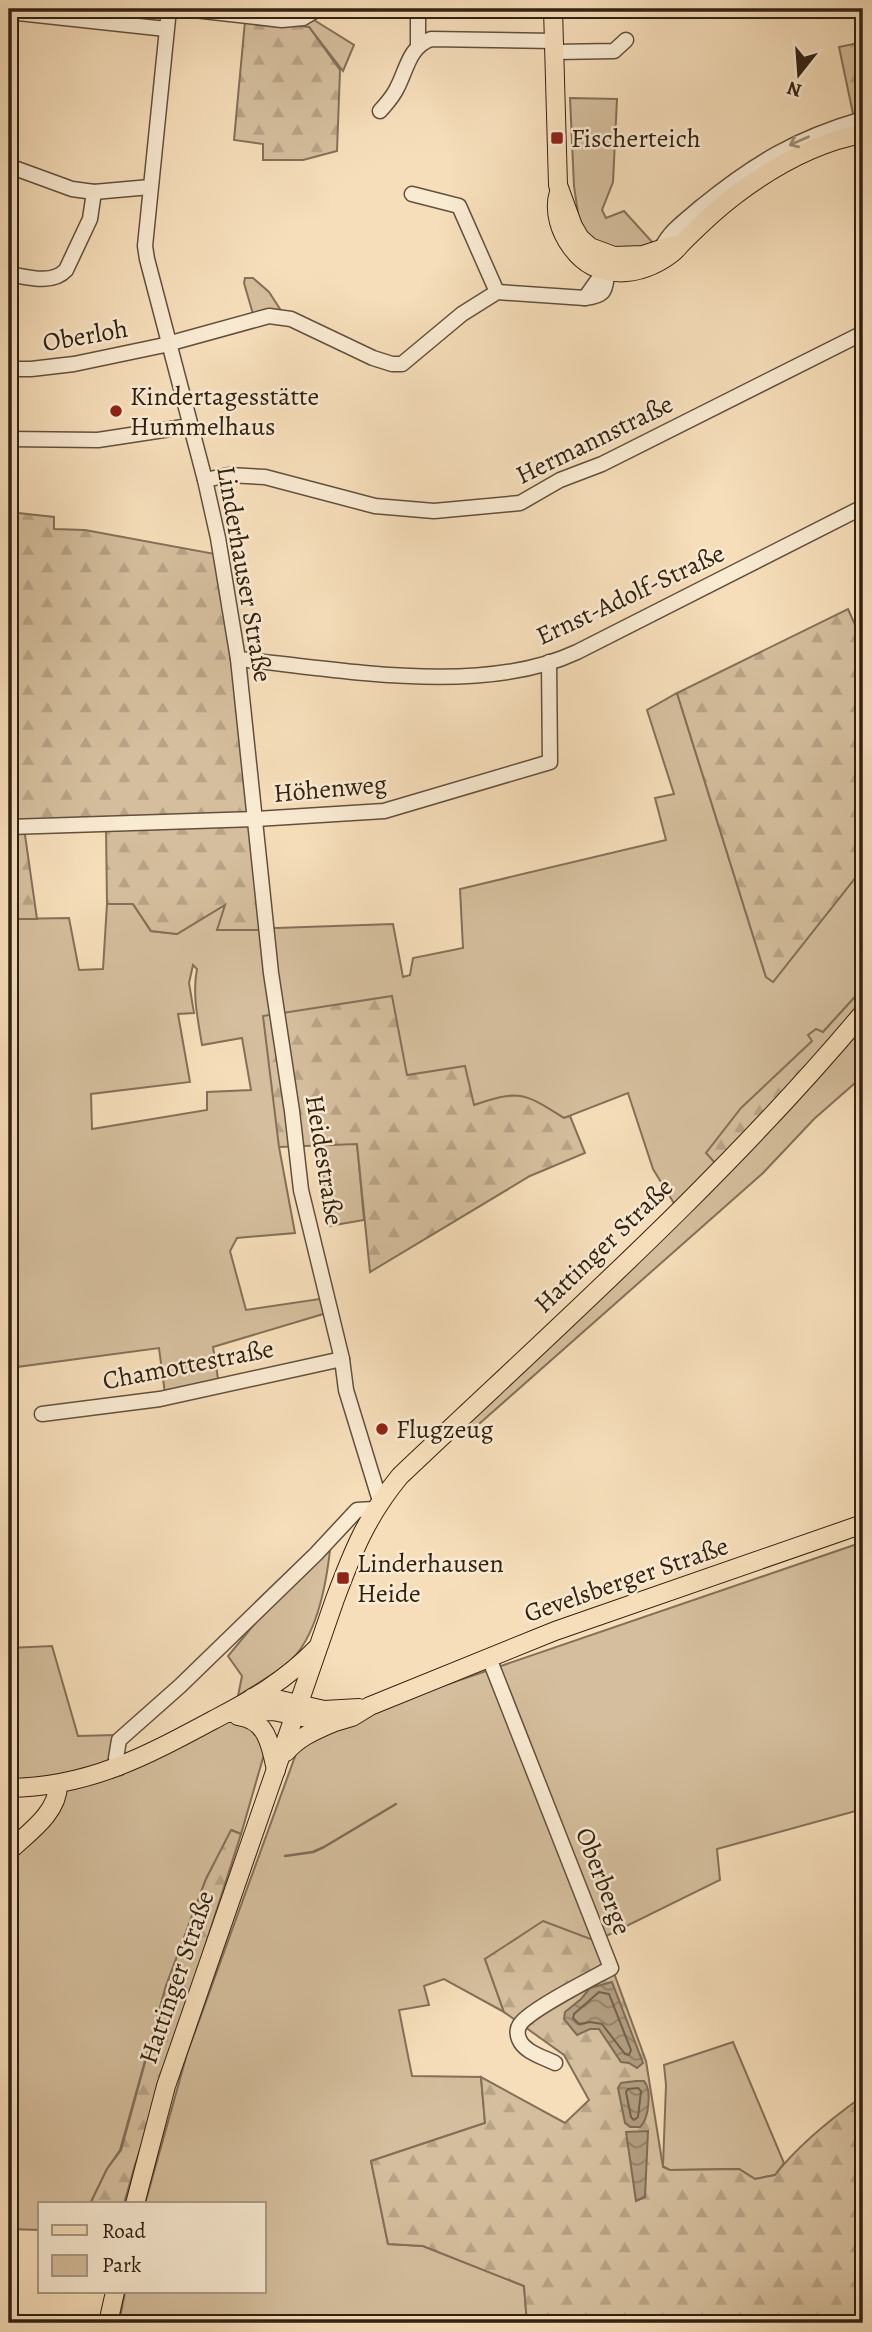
<svg xmlns="http://www.w3.org/2000/svg" width="872" height="2332" font-family="Alegreya,serif">
  <style>
    .green { fill: #d5be9d; stroke: #847058; stroke-width: 2; fill-rule: evenodd }
    .forest { fill: url(#forest-firs); stroke: #847058; stroke-width: 2 }
    .water { fill: url(#water-waves); stroke: #7f6c55; stroke-width: 2 }
    .lines { fill: none; stroke-linecap: round; stroke-linejoin: round }
    .shore { stroke: #72604a; stroke-width: 2 }
    .stream { stroke: #7f6c55; stroke-width: 2.5 }
    .minor-casing { stroke: #63503c; stroke-width: 17 }
    .major-casing { stroke: #322112; stroke-width: 20 }
    .minor { stroke: #f9ead2; stroke-width: 14 }
    .major { stroke: #f6deba; stroke-width: 18 }
    .oneway { stroke: #9f907c }
    .poi-dot { fill: #8f2418; stroke: #f9ead2; stroke-width: 2.5 }
    .labels { text-anchor: middle; stroke-width: 5; stroke-linejoin: round; paint-order: stroke }
    .poi-label { font-size: 26px; fill: #322112; stroke: #f9ead2; text-anchor: start }
    .street-label { font-size: 26px; fill: #322112; stroke: #f9ead2 }
  </style>
  <defs>
    <pattern id="forest-firs" width="22" height="20" patternUnits="userSpaceOnUse" patternTransform="scale(1.75)"><rect width="22" height="20" fill="#d5be9d"/><path d="M5 1l3.5 6h-7zM16 11l3.5 6h-7z" fill="#b7a386"/></pattern>
    <pattern id="water-waves" width="16" height="10" patternUnits="userSpaceOnUse" patternTransform="scale(1.75)"><rect width="16" height="10" fill="#b39e81"/><path d="M0 5q4-4 8 0t8 0" fill="none" stroke="#928068"/></pattern>
  </defs>
  <rect width="100%" height="100%" fill="#f6deba"/>
  <filter id="stains"><feTurbulence type="fractalNoise" baseFrequency=".00286" numOctaves="4"/><feColorMatrix values="0 0 0 0 .2 0 0 0 0 .09 0 0 0 0 .02 0 0 0 .5 -.17"/></filter>
  <radialGradient id="worn" r=".72"><stop offset=".6" stop-color="#630" stop-opacity="0"/><stop offset="1" stop-color="#630" stop-opacity=".3"/></radialGradient>
  <g class="green">
    <path d="M314 20 354 45 343 71 309 27 296 26Z"/>
    <path d="M570 98 617 99 613 182 602 210 606 218 624 211 654 244 633 252 602 247 580 227 574 186Z"/>
    <path d="M245 278H253L269 292 282 312 253 314 244 283Z"/>
    <path d="M677 693 766 977 773 982 863 868V988L823 1032 809 1036 813 1041 716 1164 675 1205 653 1169 628 1093 564 1118C530 1097 513 1092 474 1105L279 1147 295 1233 237 1238 230 1251 246 1310 326 1298 330 1312 213 1347 219 1385 165 1394 159 1348 9 1368V919L69 918 79 970 103 969 107 904H133L151 931 177 934 226 904 218 930 393 924 403 977 410 975 413 958 463 948 460 889 666 840 655 798 674 794 647 710ZM193 965 197 969C192 994 198 1020 202 1045L242 1038 251 1090 207 1092V1110L92 1129 91 1094 190 1082 178 1014 194 1013 189 983Z"/>
    <path d="M863 1022V1076L814 1119 763 1173 470 1432 463 1425 725 1174 790 1109Z"/>
    <path d="M357 1143 364 1220 329 1226 320 1145Z"/>
    <path d="M863 1542V1809L717 1849 720 1880 596 1941 485 1959 504 2012 444 1979 424 1986 429 2005 399 2010 412 2076 481 2077 485 2123 371 2161 388 2244 423 2246 524 2286 527 2323H119L125 2292H264V2204H145L187 2054 297 1751 308 1742 416 1695Z"/>
    <path d="M330 1550C326 1586 317 1637 289 1662 274 1675 254 1685 238 1696L242 1676 228 1656 257 1621Z"/>
    <path d="M52 1646 78 1736 115 1735 111 1763 49 1777 9 1780V1648Z"/>
    <path d="M228 1720 250 1723 265 1751 241 1834 232 1830 206 1879 166 1986 120 2150 107 2169 90 2204H40V2230L9 2229V1856L68 1789Z"/>
    <path d="M733 2042 784 2163 775 2175 755 2179 739 2169 670 2170 663 2166 666 2085 664 2065Z"/>
  </g>
  <g class="forest">
    <path d="M245 21 309 27 340 70 337 151 303 160H263V144L234 140Z"/>
    <path d="M863 42V128H856L839 47Z"/>
    <path d="M9 512 54 517V529L85 530 215 554 231 659 264 930H217L225 905 177 934 151 931 133 904H107L106 827 24 828 37 919H9Z"/>
    <path d="M848 609 863 643V868L773 982 766 977 677 693Z"/>
    <path d="M863 988V1002L840 1030 716 1164 706 1153 741 1108 812 1041 808 1035 816 1029 823 1032Z"/>
    <path d="M392 996 407 1075 465 1066 474 1105C520 1089 524 1093 564 1118L570 1116 585 1153 530 1176 370 1272 357 1144 279 1147 263 1016Z"/>
    <path d="M231 1830 241 1834 135 2165 124 2204H90L107 2169 121 2150 166 1986 206 1879Z"/>
    <path d="M543 1921 596 1941 615 1976 646 2061 663 2167 670 2170 739 2169 755 2179 775 2175C799 2144 832 2118 863 2096V2323H527L524 2286 423 2246 388 2244 371 2161 485 2123 481 2077 565 2123 589 2100 564 2055 504 2012 485 1959Z"/>
  </g>
  <g class="water">
    <path d="M612 1982 643 2063 637 2068 629 2063 621 2062 599 2029H590L577 2035 564 2019 565 2012 581 1999 590 1988Z"/>
    <path d="M636 2081H644C652 2090 649 2119 640 2127H630L625 2123 618 2088 621 2083Z"/>
    <path d="M648 2131 645 2197 636 2201 626 2132Z"/>
  </g>
  <g class="lines">
    <g class="shore">
      <path d="M599 1992 609 1994 631 2050 629 2055 625 2054 602 2024 590 2022 579 2024 573 2018 574 2014Z"/>
      <path d="M638 2088 641 2091 638 2117 634 2120 631 2117 626 2092 628 2089Z"/>
    </g>
    <path class="stream" d="M285 1856 313 1852 324 1847 396 1804"/>
    <defs>
      <g id="minor">
        <path d="M169 9 145 246 147 259 205 480 218 538 238 659 271 973 292 1111 301 1190 342 1359 346 1390 380 1501"/>
        <path d="M185 9 282 20 303 18 318 9"/>
        <path d="M418 9V45"/>
        <path d="M9 12 166 29"/>
        <path d="M555 52 614 51 626 40"/>
        <path d="M380 111C386 104 393 97 397 88 407 69 409 47 431 39L554 41"/>
        <path d="M9 166 72 189 94 192 150 187"/>
        <path d="M412 194 459 206 497 292"/>
        <path d="M661 249C670 230 686 220 702 206 755 163 797 138 863 119"/>
        <path d="M9 274C27 277 52 285 66 270L90 219 94 192"/>
        <path d="M585 298 597 281 607 273"/>
        <path d="M9 369H31L74 364 160 346 269 316 291 319 373 358 392 364H402L462 314 497 292 585 298C613 295 602 284 610 264"/>
        <path d="M9 439 98 440 190 426"/>
        <path d="M205 480 229 475 265 477 375 506 434 511 520 503 560 480 602 464 863 333"/>
        <path d="M238 659C340 669 481 697 577 652L863 507"/>
        <path d="M9 827 256 819 384 811 550 762 549 662"/>
        <path d="M42 1414 160 1399 342 1359"/>
        <path d="M489 1658 611 1968C591 1979 533 2008 521 2023 517 2028 517 2034 519 2039 524 2052 543 2057 555 2063"/>
        <path d="M119 1768 116 1758 119 1740 180 1686 316 1554 357 1510 374 1509"/>
      </g>
      <g id="major">
        <path d="M553 9 558 185 573 226 580 238 590 247 614 256 643 255 673 245"/>
        <path d="M559 192C553 211 560 232 572 248 597 282 640 277 671 254 677 250 680 244 686 239 701 224 717 209 734 196 771 168 817 142 863 134"/>
        <path d="M252 1698 276 1699 324 1710 359 1708"/>
        <path d="M229 1713 273 1711 332 1723 352 1717 370 1706 555 1631 863 1524"/>
        <path d="M238 1716C267 1719 271 1746 276 1770"/>
        <path d="M286 1752C299 1737 314 1731 332 1723"/>
        <path d="M9 1788C89 1787 146 1756 215 1719 252 1700 287 1679 316 1649"/>
        <path d="M9 1851C28 1833 58 1813 58 1785"/>
        <path d="M135 2204 166 2086 335 1599C353 1551 367 1516 400 1476 558 1326 723 1180 863 1013"/>
        <path d="M108 2323 115 2292"/>
      </g>
    </defs>
    <use href="#minor" class="minor-casing"/>
    <use href="#major" class="major-casing"/>
    <use href="#minor" class="minor"/>
    <use href="#major" class="major"/>
  </g>
  <defs><path id="oneway-shaft" d="M-6 0H5M1.5-3L5.5 0L1.5 3" fill="none" stroke-width="1.6" stroke-linecap="round" stroke-linejoin="round" transform="scale(1.75)"/></defs>
  <use class="oneway" href="#oneway-shaft" transform="translate(799 141) rotate(156)"/>
  <g class="poi-dot">
    <rect x="550" y="131" width="14" height="14" rx="3.5"/>
    <circle cx="116" cy="411" r="7"/>
    <circle cx="382" cy="1429" r="7"/>
    <rect x="336" y="1571" width="14" height="14" rx="3.5"/>
  </g>
  <g class="labels">
    <g class="poi-label">
      <text x="571" y="147">Fischerteich</text>
      <text x="130" y="405">Kindertagesstätte<tspan x="130" dy="30">Hummelhaus</tspan></text>
      <text x="396" y="1438">Flugzeug</text>
      <text x="357" y="1572">Linderhausen<tspan x="357" dy="30">Heide</tspan></text>
    </g>
    <g class="street-label">
      <text transform="translate(85 335) rotate(-10)" y="9">Oberloh</text>
      <text transform="translate(594 439) rotate(-26)" y="9">Hermannstraße</text>
      <text transform="translate(245 574) rotate(80)" y="9">Linderhauser Straße</text>
      <text transform="translate(630 594) rotate(-25)" y="9">Ernst-Adolf-Straße</text>
      <text transform="translate(330 788) rotate(-5)" y="9">Höhenweg</text>
      <text transform="translate(325 1160) rotate(81)" y="9">Heidestraße</text>
      <text transform="translate(603 1245) rotate(-44)" y="9">Hattinger Straße</text>
      <text transform="translate(188 1364) rotate(-11)" y="9">Chamottestraße</text>
      <text transform="translate(626 1579) rotate(-19)" y="9">Gevelsberger Straße</text>
      <text transform="translate(604 1881) rotate(69)" y="9">Oberberge</text>
      <text transform="translate(176 1977) rotate(-71)" y="9">Hattinger Straße</text>
    </g>
  </g>
  <rect width="872" height="2332" fill="none" stroke="#f6deba" stroke-width="35"/>
  <rect x="10" y="10" width="851" height="2311" fill="none" stroke="#322112" stroke-width="3.5"/>
  <rect x="18" y="18" width="837" height="2297" fill="none" stroke="#322112" stroke-width="2"/>
  <rect x="38" y="2202" width="228" height="91" fill="#f9ead2" stroke="#a99a85" stroke-width="2"/>
  <rect x="52" y="2225" width="35" height="10" fill="#f6deba" stroke="#a99a85" stroke-width="2"/>
  <text x="102" y="2238" font-size="21" fill="#322112">Road</text>
  <rect x="52" y="2255" width="35" height="21" fill="#d5be9d" stroke="#a99a85" stroke-width="2"/>
  <text x="102" y="2272" font-size="21" fill="#322112">Park</text>
  <g transform="translate(799 74) rotate(197)" stroke="#f9ead2" stroke-width="5" paint-order="stroke">
  <path d="M0-5L12 26L0 18L-12 26Z" fill="#322112"/>
  <text y="-10" font-size="19" font-weight="bold" text-anchor="middle" fill="#322112">N</text>
  </g>
  <rect width="100%" height="100%" filter="url(#stains)"/>
  <rect width="100%" height="100%" fill="url(#worn)"/>
</svg>
